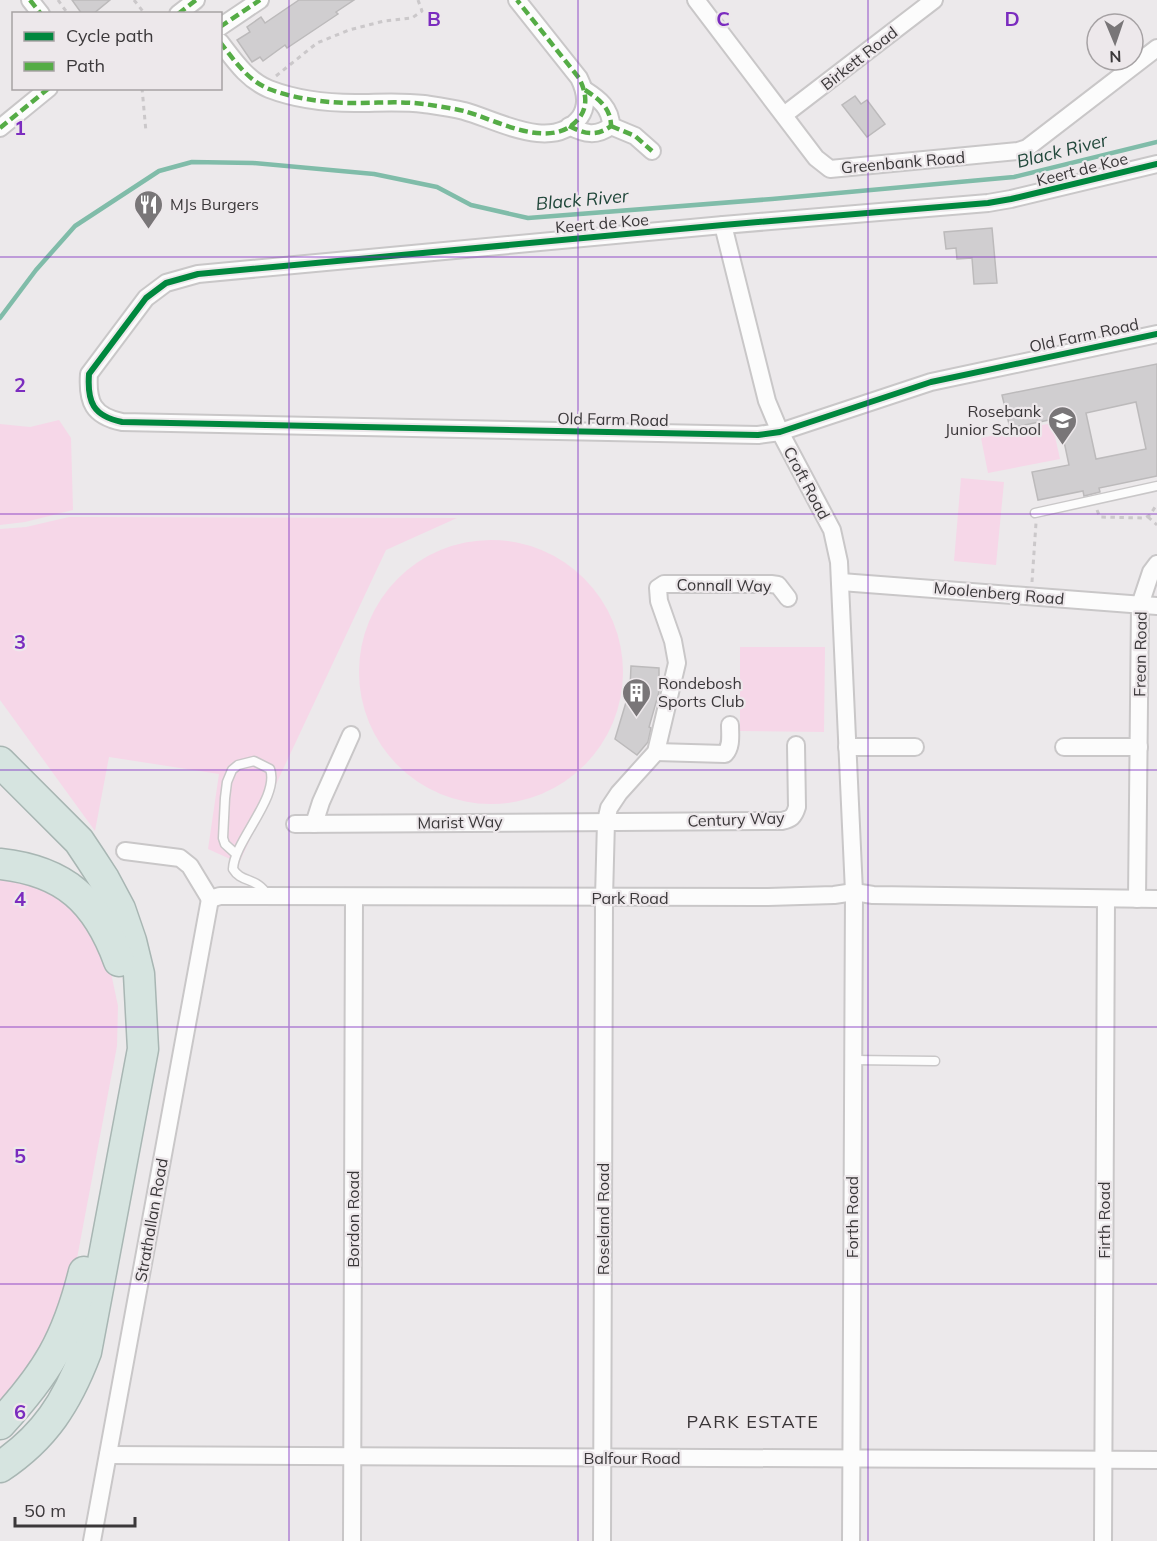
<svg xmlns="http://www.w3.org/2000/svg" width="1157" height="1541" font-family="Mulish,sans-serif">
  <style>
    .green { fill: #f6d7e8 }
    .lines { fill: none; stroke-linecap: round; stroke-linejoin: round }
    .stream { stroke: #80bca9; stroke-width: 4.5 }
    .building { fill: #d0ced0; stroke: #bcbabb; stroke-width: 1.5; fill-rule: evenodd }
    .lane-casing { stroke: #c9c7c8; stroke-width: 11 }
    .street-casing { stroke: #c9c7c8; stroke-width: 20 }
    .highway-casing { stroke: #a8b6b3; stroke-width: 33 }
    .path { stroke: #cbc8ca; stroke-width: 3; stroke-dasharray: 4.5 4.5; stroke-linecap: butt }
    .lane { stroke: #fcfcfc; stroke-width: 8 }
    .street { stroke: #fcfcfc; stroke-width: 16 }
    .highway { stroke: #d6e4e0; stroke-width: 30 }
    .quiet { stroke: #55ac46; stroke-width: 4.5; stroke-dasharray: 9 4.5; stroke-linecap: butt }
    .cycleway-casing { stroke: #ede8eb; stroke-width: 10 }
    .cycleway { stroke: #00873e; stroke-width: 6 }
    .grid { fill: none; stroke: #7b2cbf; stroke-width: 1.5; stroke-opacity: 0.55 }
    .labels { text-anchor: middle; stroke-width: 4.5; stroke-linejoin: round; paint-order: stroke }
    .street-label { font-size: 16px; fill: #3b383a; stroke: #ede8eb }
    .poi-label { font-size: 16px; fill: #3b383a; stroke: #ede8eb; text-anchor: start }
    .water-label { font-size: 18px; font-style: italic; fill: #20473a; stroke: #ede8eb }
    .neighbourhood-label { font-size: 18px; letter-spacing: 1.5px; fill: #393537; stroke: #ede8eb }
    .grid-label { font-size: 20px; text-anchor: middle; font-weight: bold; fill: #7b2cbf; stroke: #ede8eb; stroke-width: 4.5; stroke-linejoin: round; paint-order: stroke }
  </style>
  <rect width="100%" height="100%" fill="#ece9eb"/>
  <g class="green">
    <path d="M59 420 71 438 73 510 25 522 0 525V424L30 427Z"/>
    <path d="M1052 423 1060 459 988 473 981 438Z"/>
    <path d="M961 478 1004 482 996 565 954 561Z"/>
    <path d="M69 517 457 518 386 550 239 863 208 849 219 774 109 757 95 831 0 700V529L26 527Z"/>
    <circle cx="491" cy="672" r="132"/>
    <path d="M740 647H825L824 732 740 731Z"/>
    <path d="M0 873 65 897 108 959 118 1006 117 1046 71 1290 55 1328 0 1406Z"/>
  </g>
  <g class="lines">
    <path class="stream" d="M0 318 36 270 75 226 159 171 192 162 253 163 374 174 437 187 471 205 528 218 772 199 1014 177 1157 142"/>
  </g>
  <g class="building">
    <path d="M72 0H110L93 14H82Z"/>
    <path d="M299 0H354L336 12 338 14 287 48 285 45 263 61 260 57 252 62 237 40 250 32 247 27 261 17 265 23Z"/>
    <path d="M855 96 861 104 867 100 885 124 867 137 842 105Z"/>
    <path d="M992 228 997 283 974 284 972 258 957 259 956 248 946 249 944 232Z"/>
    <path d="M1157 364V476L1099 488 1100 492 1084 496 1083 491 1038 500 1032 472 1069 465 1059 418 1010 428 1002 395ZM1136 402 1146 449 1096 459 1086 413Z"/>
    <path d="M631 666 659 668V692L649 727 651 728 648 742 637 755 615 739 630 689Z"/>
  </g>
  <g class="lines">
    <defs>
      <g id="lane">
        <path d="M1035 513 1157 486"/>
        <path d="M236 854 225 844 223 838 225 798 227 782 232 770 238 765 254 761 270 769C280 797 234 841 233 869 241 883 258 877 268 896"/>
        <path d="M853 1060 935 1061"/>
      </g>
      <g id="street">
        <path d="M30 0 41 14"/>
        <path d="M696 0 816 158 830 169 1018 151 1027 148 1157 48"/>
        <path d="M178 14 196 0"/>
        <path d="M220 27 260 0"/>
        <path d="M220 42C234 60 247 80 269 89 295 99 327 103 355 103 378 103 400 101 424 104 437 106 451 108 464 111 497 120 553 153 580 117 589 104 585 90 579 78L517 0"/>
        <path d="M585 90C599 99 611 108 611 126"/>
        <path d="M784 115 934 0"/>
        <path d="M569 126C585 134 596 137 611 126"/>
        <path d="M611 126 635 136 652 151"/>
        <path d="M0 128 49 88"/>
        <path d="M1157 164 1011 199 988 203 723 225 198 274 166 283 146 298 89 374C87 402 93 416 122 422L758 435 780 432 931 382 1157 334"/>
        <path d="M723 225 767 401 780 432 832 530 839 562 854 892 851 1541"/>
        <path d="M841 582 1157 606"/>
        <path d="M847 747H915"/>
        <path d="M1064 747H1139"/>
        <path d="M656 752 725 754C732 746 730 735 730 725"/>
        <path d="M295 824 782 821C791 819 794 817 797 807L796 745"/>
        <path d="M314 824 321 802 351 735"/>
        <path d="M125 851 180 858 190 866 210 899"/>
        <path d="M210 899 220 896H234L768 897 834 895 854 892 873 895 1157 899"/>
        <path d="M1137 899 1140 605 1151 572 1157 564"/>
        <path d="M108 1455 1157 1460"/>
        <path d="M92 1541 210 899"/>
        <path d="M352 1541 354 897"/>
        <path d="M602 1541 604 898 606 821 609 808 619 793 656 752 677 663 673 641 659 601 658 588 664 584H771L778 585 788 598"/>
        <path d="M1103 1541 1106 900"/>
      </g>
      <g id="highway">
        <path d="M0 762 79 841 91 859 104 879 120 909 131 941 139 974 143 1049 86 1352C67 1402 45 1437 0 1467"/>
        <path d="M0 864C65 871 97 901 119 961"/>
        <path d="M0 1424C47 1373 67 1340 84 1272"/>
      </g>
    </defs>
    <use href="#lane" class="lane-casing"/>
    <use href="#street" class="street-casing"/>
    <use href="#highway" class="highway-casing"/>
    <g class="path">
      <path d="M58 0 68 14"/>
      <path d="M134 0 145 14"/>
      <path d="M276 76 317 43 349 30 384 21 412 18 422 11 418 0"/>
      <path d="M142 88 146 132"/>
      <path d="M1097 510 1100 517 1145 518 1150 515 1157 504"/>
      <path d="M1148 517 1157 525"/>
      <path d="M1032 582 1036 523"/>
    </g>
    <use href="#lane" class="lane"/>
    <use href="#street" class="street"/>
    <use href="#highway" class="highway"/>
    <g class="quiet">
      <path d="M30 0 41 14"/>
      <path d="M178 14 196 0"/>
      <path d="M220 27 260 0"/>
      <path d="M220 42C234 60 247 80 269 89 295 99 327 103 355 103 378 103 400 101 424 104 437 106 451 108 464 111 497 120 553 153 580 117 589 104 585 90 579 78L517 0"/>
      <path d="M585 90C599 99 611 108 611 126"/>
      <path d="M569 126C585 134 596 137 611 126"/>
      <path d="M611 126 635 136 652 151"/>
      <path d="M0 128 49 88"/>
    </g>
    <defs>
      <path id="cycleway" d="M1157 164 1011 199 988 203 723 225 198 274 166 283 146 298 89 374C87 402 93 416 122 422L758 435 780 432 931 382 1157 334"/>
    </defs>
    <use href="#cycleway" class="cycleway-casing"/>
    <use href="#cycleway" class="cycleway"/>
  </g>
  <path class="grid" d="M289 0V1541M578 0V1541M868 0V1541M0 257H1157M0 514H1157M0 770H1157M0 1027H1157M0 1284H1157"/>
  <defs>
    <symbol id="restaurant-pin" viewBox="-11 -11 22 30"><path d="M0 17L-7.5 6A9.5 9.5 0 1 1 7.5 6Z" fill="#797678" stroke="#ede8eb"/><path d="M-5-6h1v4h1v-4h1v4h1v-4h1v5L-1.5 .5V6h-2V.5L-5-1ZM5-6V6H3V1.5H1.5Q1.5-4 5-6Z" fill="#fff"/></symbol>
    <symbol id="school-pin" viewBox="-11 -11 22 30"><path d="M0 17L-7.5 6A9.5 9.5 0 1 1 7.5 6Z" fill="#797678" stroke="#ede8eb"/><path d="M0-5L7-2L0 1L-7-2ZM-4 1L0 2.5L4 1V4Q0 6-4 4Z" fill="#fff"/></symbol>
    <symbol id="building-pin" viewBox="-11 -11 22 30"><path d="M0 17L-7.5 6A9.5 9.5 0 1 1 7.5 6Z" fill="#797678" stroke="#ede8eb"/><path d="M-4-6H4V6H1V3H-1V6H-4ZM-2.5-4.3h1.7v1.8h-1.7ZM.8-4.3h1.7v1.8H.8ZM-2.5-1h1.7V.8h-1.7ZM.8-1h1.7V.8H.8Z" fill="#fff"/></symbol>
  </defs>
  <g fill-rule="evenodd">
    <use href="#restaurant-pin" x="132" y="188" width="33" height="45"/>
    <use href="#school-pin" x="1046" y="404" width="33" height="45"/>
    <use href="#building-pin" x="620" y="676" width="33" height="45"/>
  </g>
  <g class="labels">
    <g class="street-label">
      <text transform="translate(859 58) rotate(-38)" y="6">Birkett Road</text>
      <text transform="translate(903 162) rotate(-5)" y="6">Greenbank Road</text>
      <text transform="translate(1082 169) rotate(-14)" y="6">Keert de Koe</text>
      <text transform="translate(602 223) rotate(-5)" y="6">Keert de Koe</text>
      <text transform="translate(1084 335) rotate(-12)" y="6">Old Farm Road</text>
      <text transform="translate(613 419) rotate(1)" y="6">Old Farm Road</text>
      <text transform="translate(807 483) rotate(62)" y="6">Croft Road</text>
      <text transform="translate(724 585) rotate(1)" y="6">Connall Way</text>
      <text transform="translate(999 593) rotate(5)" y="6">Moolenberg Road</text>
      <text transform="translate(1140 654) rotate(-89)" y="6">Frean Road</text>
      <text transform="translate(736 819) rotate(-2)" y="6">Century Way</text>
      <text transform="translate(460 822) rotate(-1)" y="6">Marist Way</text>
      <text x="630" y="904">Park Road</text>
      <text transform="translate(852 1217) rotate(-90)" y="6">Forth Road</text>
      <text transform="translate(353 1219) rotate(-90)" y="6">Bordon Road</text>
      <text transform="translate(603 1219) rotate(-90)" y="6">Roseland Road</text>
      <text transform="translate(151 1220) rotate(-80)" y="6">Strathallan Road</text>
      <text transform="translate(1104 1220) rotate(-90)" y="6">Firth Road</text>
      <text x="632" y="1464">Balfour Road</text>
    </g>
    <g class="poi-label">
      <text x="170" y="210">MJs Burgers</text>
      <text x="1041" y="417" text-anchor="end">Rosebank<tspan x="1041" dy="18">Junior School</tspan></text>
      <text x="658" y="689">Rondebosh<tspan x="658" dy="18">Sports Club</tspan></text>
    </g>
    <g class="water-label">
      <text transform="translate(1062 151) rotate(-14)" y="6">Black River</text>
      <text transform="translate(582 200) rotate(-5)" y="6">Black River</text>
    </g>
    <g class="neighbourhood-label">
      <text x="753" y="1428">PARK ESTATE</text>
    </g>
  </g>
  <g class="grid-label">
    <text x="434" y="26">B</text>
    <text x="723" y="26">C</text>
    <text x="1012" y="26">D</text>
    <text x="20" y="135">1</text>
    <text x="20" y="392">2</text>
    <text x="20" y="649">3</text>
    <text x="20" y="906">4</text>
    <text x="20" y="1163">5</text>
    <text x="20" y="1419">6</text>
  </g>
  <rect x="12" y="12" width="210" height="78" fill="#ede8eb" stroke="#a6a2a4" stroke-width="1.5"/>
  <rect x="24" y="32" width="30" height="9" fill="#00873e" stroke="#a6a2a4" stroke-width="1.5"/>
  <text x="66" y="42" font-size="18" fill="#3b383a">Cycle path</text>
  <rect x="24" y="62" width="30" height="9" fill="#55ac46" stroke="#a6a2a4" stroke-width="1.5"/>
  <text x="66" y="72" font-size="18" fill="#3b383a">Path</text>
  <g transform="translate(1115 42) rotate(178)"><circle r="28" fill="#ede8eb" stroke="#a6a2a4" stroke-width="1.5"/>
  <path d="M0-4.5L10 22L0 15L-10 22Z" fill="#797678"/>
  <text y="-9" font-size="16" font-weight="bold" text-anchor="middle" fill="#3b383a">N</text>
  </g>
  <path d="M15 1517v9h120v-9" fill="none" stroke="#3b383a" stroke-width="3"/>
  <text x="24" y="1517" font-size="18" fill="#3b383a" stroke="#ede8eb" stroke-width="4.5" paint-order="stroke">50 m</text>
</svg>
